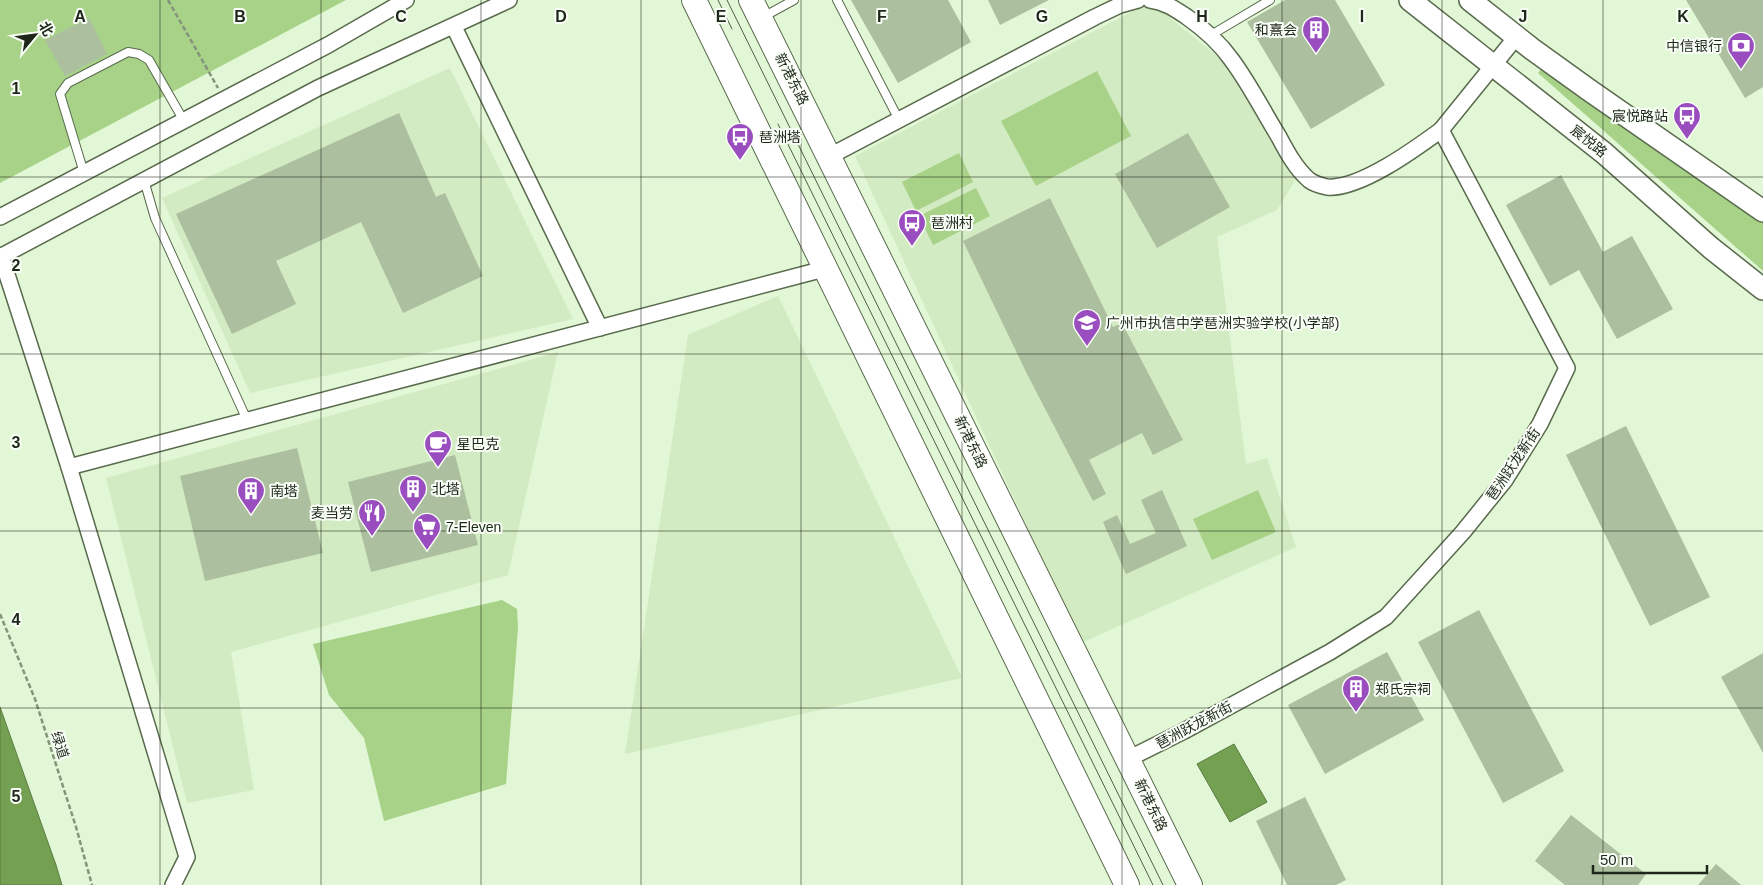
<svg xmlns="http://www.w3.org/2000/svg" width="1763" height="885" font-family="Helvetica,'Noto Sans SC',sans-serif">
  <style>
    .built { fill: #d3ebc3 }
    .green { fill: #a7d288 }
    .water { fill: #74a052; stroke: #5a7b41 }
    .building { fill: #acbf9f }
    .lines { fill: none; stroke-linecap: round; stroke-linejoin: round }
    .lane-casing { stroke: #596a4d; stroke-width: 10 }
    .street-casing { stroke: #596a4d; stroke-width: 18 }
    .secondary-casing { stroke: #596a4d; stroke-width: 24 }
    .primary-casing { stroke: #596a4d; stroke-width: 26 }
    .path { stroke: #85947c; stroke-width: 2.5; stroke-dasharray: 5 2.5; stroke-linecap: butt }
    .lane { stroke: #fff; stroke-width: 8 }
    .street { stroke: #fff; stroke-width: 15 }
    .secondary { stroke: #fff; stroke-width: 21 }
    .primary { stroke: #fff; stroke-width: 24 }
    .tram { stroke: #525e4b; stroke-width: 1 }
    .grid { fill: none; stroke: #1e2619; stroke-width: 1; stroke-opacity: 0.55 }
    .labels { text-anchor: middle; stroke-width: 4; stroke-linejoin: round; paint-order: stroke }
    .poi-label { font-size: 14px; fill: #1e2619; stroke: #f9fef7; text-anchor: start }
    .street-label { font-size: 14px; fill: #1e2619; stroke: #f9fef7 }
    .grid-label { font-size: 16px; text-anchor: middle; font-weight: bold; fill: #1e2619; stroke: #f9fef7; stroke-width: 4; stroke-linejoin: round; paint-order: stroke }
  </style>
  <rect width="100%" height="100%" fill="#e2f7d5"/>
  <g class="built">
    <path d="M1150 2 1220 58 1296 179 1277 210 1217 237 1246 464 1267 458 1296 547 1081 643 855 156Z"/>
    <path d="M450 68 573 319 250 393 162 198Z"/>
    <path d="M778 296 962 678 625 754 688 335Z"/>
    <path d="M558 352 508 575 231 652 254 790 187 803 106 478Z"/>
  </g>
  <g class="green">
    <path d="M0 0H346L0 183Z"/>
    <path d="M1545 65 1763 222V271L1538 73Z"/>
    <path d="M1097 71 1131 136 1036 186 1001 121Z"/>
    <path d="M959 153 973 182 916 211 902 182Z"/>
    <path d="M976 188 990 216 933 245 919 216Z"/>
    <path d="M1258 490 1276 532 1212 560 1193 519Z"/>
    <path d="M502 600 517 609 518 628 506 784 384 821 364 738 329 695 313 644Z"/>
  </g>
  <g class="water">
    <path d="M0 707 56 865 62 885H0Z"/>
    <path d="M1234 744 1267 802 1230 822 1197 764Z"/>
  </g>
  <g class="building">
    <path d="M851 0H948L971 42 898 83Z"/>
    <path d="M988 0H1049L1000 25Z"/>
    <path d="M1285 0H1335L1385 85 1311 129 1247 22Z"/>
    <path d="M1686 0H1763V87L1745 98Z"/>
    <path d="M89 18 107 54 65 76 45 40Z"/>
    <path d="M399 113 436 197 445 193 483 276 403 313 361 222 276 261 296 304 232 334 176 214Z"/>
    <path d="M1188 133 1230 207 1157 248 1115 174Z"/>
    <path d="M1561 175 1603 252 1632 236 1673 309 1617 339 1579 270 1550 286 1506 205Z"/>
    <path d="M1050 198 1113 327 1122 323 1183 440 1153 455 1142 433 1089 460 1106 494 1093 501 1026 372 963 241Z"/>
    <path d="M1626 426 1710 597 1650 626 1566 455Z"/>
    <path d="M297 448 323 553 205 581 180 476Z"/>
    <path d="M455 455 478 545 371 572 348 482Z"/>
    <path d="M1162 490 1187 546 1126 574 1103 522 1117 515 1130 544 1156 533 1141 500Z"/>
    <path d="M1479 610 1564 771 1503 803 1418 642Z"/>
    <path d="M1387 652 1424 720 1325 774 1288 705Z"/>
    <path d="M1763 653V753L1721 677Z"/>
    <path d="M1305 797 1346 880 1336 885H1287L1256 821Z"/>
    <path d="M1571 815 1646 874 1638 885H1565L1535 861Z"/>
    <path d="M1716 864 1741 885H1698Z"/>
  </g>
  <g class="lines">
    <defs>
      <g id="lane">
        <path d="M837 0 899 120"/>
        <path d="M763 17 794 0"/>
        <path d="M1211 35 1270 0"/>
        <path d="M84 173 60 94 68 83 128 52 139 54 149 60 184 121"/>
        <path d="M144 180 155 218 247 420"/>
      </g>
      <g id="street">
        <path d="M1150 0C1165 2 1175 9 1187 17 1204 29 1219 42 1231 59 1249 83 1263 111 1279 137 1287 152 1296 169 1309 180 1313 183 1322 186 1327 187 1359 190 1415 149 1441 130"/>
        <path d="M454 27 600 328"/>
        <path d="M830 156 1095 17 1120 5 1138 0"/>
        <path d="M0 217 328 45 406 0"/>
        <path d="M1 256 69 467 187 857 173 885"/>
        <path d="M0 257 318 88 509 0"/>
        <path d="M69 467 824 269"/>
        <path d="M1128 759 1184 731 1330 652 1386 617 1463 532 1505 480 1540 424 1567 368 1441 130 1517 36"/>
      </g>
      <g id="secondary">
        <path d="M1410 0 1604 153 1711 248 1763 289"/>
        <path d="M1470 0 1532 49 1589 90 1763 211"/>
      </g>
      <g id="primary">
        <path d="M694 0 1127 885"/>
        <path d="M751 0 1190 885"/>
      </g>
    </defs>
    <use href="#lane" class="lane-casing"/>
    <use href="#street" class="street-casing"/>
    <use href="#secondary" class="secondary-casing"/>
    <use href="#primary" class="primary-casing"/>
    <g class="path">
      <path d="M168 0 218 88"/>
      <path d="M0 614 35 699 76 827 92 885"/>
    </g>
    <use href="#lane" class="lane"/>
    <use href="#street" class="street"/>
    <use href="#secondary" class="secondary"/>
    <use href="#primary" class="primary"/>
    <g class="tram">
      <path d="M718 0 732 29"/>
      <path d="M727 0 1163 885"/>
      <path d="M778 124 1153 885"/>
    </g>
  </g>
  <path class="grid" d="M160 0V885M321 0V885M481 0V885M641 0V885M801 0V885M962 0V885M1122 0V885M1282 0V885M1442 0V885M1603 0V885M0 177H1763M0 354H1763M0 531H1763M0 708H1763"/>
  <defs>
    <symbol id="building-pin" viewBox="-11 -11 22 30"><path d="M0 17L-7.5 6A9.5 9.5 0 1 1 7.5 6Z" fill="#994dbe" stroke="#f9fef7"/><path d="M-4-6H4V6H1V3H-1V6H-4ZM-2.5-4.3h1.7v1.8h-1.7ZM.8-4.3h1.7v1.8H.8ZM-2.5-1h1.7V.8h-1.7ZM.8-1h1.7V.8H.8Z" fill="#fff"/></symbol>
    <symbol id="bank-pin" viewBox="-11 -11 22 30"><path d="M0 17L-7.5 6A9.5 9.5 0 1 1 7.5 6Z" fill="#994dbe" stroke="#f9fef7"/><path d="M-6-4H6V4H-6ZM0-2.3a2.3 2.3 0 1 0 0 4.6a2.3 2.3 0 1 0 0-4.6Z" fill="#fff"/></symbol>
    <symbol id="bus-pin" viewBox="-11 -11 22 30"><path d="M0 17L-7.5 6A9.5 9.5 0 1 1 7.5 6Z" fill="#994dbe" stroke="#f9fef7"/><path d="M-5-6H5V4H4V6H2V4H-2V6H-4V4H-5ZM-3.5-4V0h7V-4ZM-3.5 1.2v1.5H-2V1.2ZM2 1.2v1.5H3.5V1.2Z" fill="#fff"/></symbol>
    <symbol id="school-pin" viewBox="-11 -11 22 30"><path d="M0 17L-7.5 6A9.5 9.5 0 1 1 7.5 6Z" fill="#994dbe" stroke="#f9fef7"/><path d="M0-5L7-2L0 1L-7-2ZM-4 1L0 2.5L4 1V4Q0 6-4 4Z" fill="#fff"/></symbol>
    <symbol id="cafe-pin" viewBox="-11 -11 22 30"><path d="M0 17L-7.5 6A9.5 9.5 0 1 1 7.5 6Z" fill="#994dbe" stroke="#f9fef7"/><path d="M-5.5-4.5H6V0H3Q3 3.5 0 3.5H-2.5Q-5.5 3.5-5.5 0ZM3-3.2v2h1.7v-2ZM-6 4.5H4V6H-6Z" fill="#fff"/></symbol>
    <symbol id="restaurant-pin" viewBox="-11 -11 22 30"><path d="M0 17L-7.5 6A9.5 9.5 0 1 1 7.5 6Z" fill="#994dbe" stroke="#f9fef7"/><path d="M-5-6h1v4h1v-4h1v4h1v-4h1v5L-1.5 .5V6h-2V.5L-5-1ZM5-6V6H3V1.5H1.5Q1.5-4 5-6Z" fill="#fff"/></symbol>
    <symbol id="supermarket-pin" viewBox="-11 -11 22 30"><path d="M0 17L-7.5 6A9.5 9.5 0 1 1 7.5 6Z" fill="#994dbe" stroke="#f9fef7"/><path d="M-6-5.5h2.5l.6 2H6L4.5 2H-2.5L-4.4-4H-6ZM-1.5 3.2a1.3 1.3 0 1 0 .1 0ZM3 3.2a1.3 1.3 0 1 0 .1 0Z" fill="#fff"/></symbol>
  </defs>
  <g fill-rule="evenodd">
    <use href="#building-pin" x="1300" y="14" width="32" height="43"/>
    <use href="#bank-pin" x="1725" y="30" width="32" height="43"/>
    <use href="#bus-pin" x="1671" y="100" width="32" height="43"/>
    <use href="#bus-pin" x="724" y="121" width="32" height="43"/>
    <use href="#bus-pin" x="896" y="207" width="32" height="43"/>
    <use href="#school-pin" x="1071" y="307" width="32" height="43"/>
    <use href="#cafe-pin" x="422" y="428" width="32" height="43"/>
    <use href="#building-pin" x="397" y="473" width="32" height="43"/>
    <use href="#building-pin" x="235" y="475" width="32" height="43"/>
    <use href="#restaurant-pin" x="356" y="497" width="32" height="43"/>
    <use href="#supermarket-pin" x="411" y="511" width="32" height="43"/>
    <use href="#building-pin" x="1340" y="673" width="32" height="43"/>
  </g>
  <g class="labels">
    <g class="poi-label">
      <text x="1297" y="35" text-anchor="end">和熹会</text>
      <text x="1722" y="51" text-anchor="end">中信银行</text>
      <text x="1668" y="121" text-anchor="end">宸悦路站</text>
      <text x="759" y="142">琶洲塔</text>
      <text x="931" y="228">琶洲村</text>
      <text x="1106" y="328">广州市执信中学琶洲实验学校(小学部)</text>
      <text x="457" y="449">星巴克</text>
      <text x="432" y="494">北塔</text>
      <text x="270" y="496">南塔</text>
      <text x="353" y="518" text-anchor="end">麦当劳</text>
      <text x="446" y="532">7-Eleven</text>
      <text x="1375" y="694">郑氏宗祠</text>
    </g>
    <g class="street-label">
      <text transform="translate(792 79) rotate(63)" y="5">新港东路</text>
      <text transform="translate(1589 141) rotate(39)" y="5">宸悦路</text>
      <text transform="translate(971 442) rotate(64)" y="5">新港东路</text>
      <text transform="translate(1513 464) rotate(-56)" y="5">琶洲跃龙新街</text>
      <text transform="translate(1194 725) rotate(-28)" y="5">琶洲跃龙新街</text>
      <text transform="translate(60 745) rotate(72)" y="5">绿道</text>
      <text transform="translate(1151 805) rotate(64)" y="5">新港东路</text>
    </g>
  </g>
  <g class="grid-label">
    <text x="80" y="22">A</text>
    <text x="240" y="22">B</text>
    <text x="401" y="22">C</text>
    <text x="561" y="22">D</text>
    <text x="721" y="22">E</text>
    <text x="882" y="22">F</text>
    <text x="1042" y="22">G</text>
    <text x="1202" y="22">H</text>
    <text x="1362" y="22">I</text>
    <text x="1523" y="22">J</text>
    <text x="1683" y="22">K</text>
    <text x="16" y="94">1</text>
    <text x="16" y="271">2</text>
    <text x="16" y="448">3</text>
    <text x="16" y="625">4</text>
    <text x="16" y="802">5</text>
  </g>
  <g transform="translate(35 35) rotate(61)" stroke="#f9fef7" stroke-width="4" paint-order="stroke">
  <path d="M0-4L9 19L0 12L-9 19Z" fill="#1e2619"/>
  <text y="-8" font-size="14" font-weight="bold" text-anchor="middle" fill="#1e2619">北</text>
  </g>
  <path d="M1593 865v8h114v-8" fill="none" stroke="#1e2619" stroke-width="2.5"/>
  <text x="1600" y="865" font-size="15" fill="#1e2619" stroke="#f9fef7" stroke-width="4" paint-order="stroke">50 m</text>
</svg>
